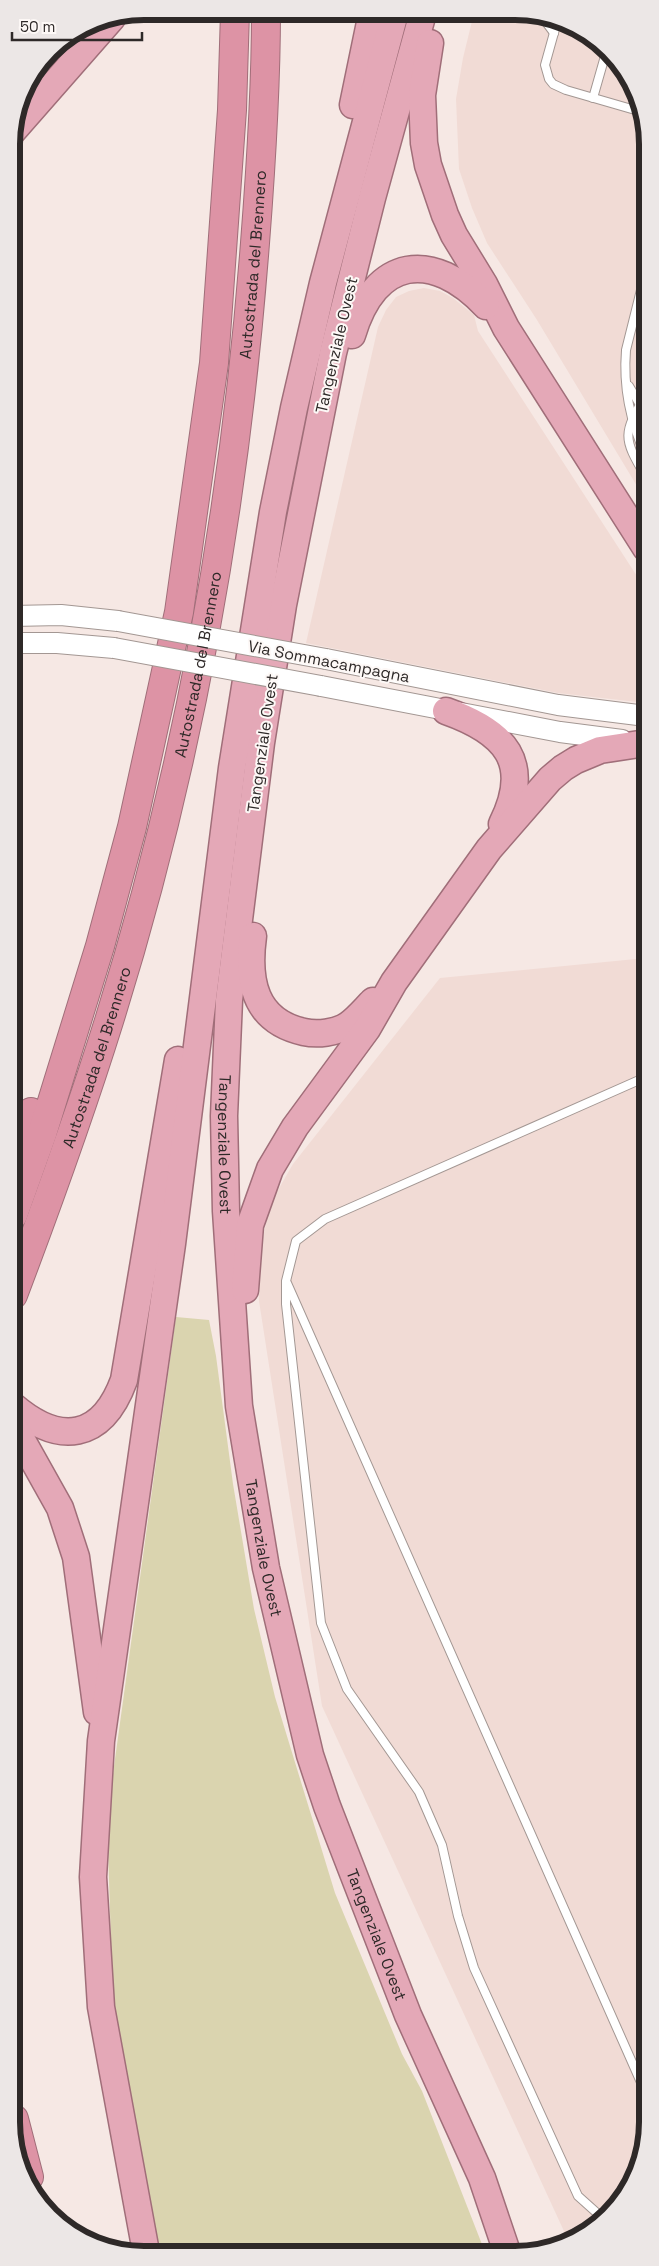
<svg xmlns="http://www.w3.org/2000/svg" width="659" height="2266" font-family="'Space Grotesk',sans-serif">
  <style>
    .built { fill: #f1dbd5 }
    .green { fill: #dad4af }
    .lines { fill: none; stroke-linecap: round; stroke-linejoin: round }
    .service-casing { stroke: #a39793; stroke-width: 10 }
    .tertiary-casing { stroke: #a39793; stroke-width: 22 }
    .trunk-casing { stroke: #a06e79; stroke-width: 29 }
    .motorway-casing { stroke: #a06e79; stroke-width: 30 }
    .service { stroke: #fff; stroke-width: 8 }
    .tertiary { stroke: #fff; stroke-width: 20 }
    .trunk { stroke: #e4a8b7; stroke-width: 26 }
    .motorway { stroke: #dd93a5; stroke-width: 28 }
    .tertiary-bridge-casing { stroke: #a39793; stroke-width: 22; stroke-linecap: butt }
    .tertiary-bridge { stroke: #fff; stroke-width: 20 }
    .labels { text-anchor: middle; stroke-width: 4; stroke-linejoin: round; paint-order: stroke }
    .street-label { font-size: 16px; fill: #2e2928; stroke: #fdf8f6 }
    .rim { fill: none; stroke: #2e2928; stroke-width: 6 }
  </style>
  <rect width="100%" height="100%" fill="#f6e8e4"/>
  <g class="built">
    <path d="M474 13 541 14 609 50 645 118 646 501 537 320 487 243 472 208 459 169 456 99 463 58Z"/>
    <path d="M424 288 440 291 453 298 474 315 478 331 646 590V703L558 693 306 643 378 327 386 310 396 297 409 291Z"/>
    <path d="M646 958 647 2131 638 2173 615 2209 582 2237 569 2242 322 1706 259 1301 261 1247 270 1204 293 1164 440 978Z"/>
  </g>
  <path class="green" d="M176 1317 209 1320 216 1356 233 1484 254 1609 275 1697 335 1893 402 2054 422 2091 485 2252H160L132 2127 113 2005 107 1817Z"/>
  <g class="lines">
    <defs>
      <g id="service">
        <path d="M540 14 554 33"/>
        <path d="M557 22 545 65 549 79 553 84 566 90 642 112"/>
        <path d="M593 98 607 49"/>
        <path d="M645 274 626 350C623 387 630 422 646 456"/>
        <path d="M629 386 646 415"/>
        <path d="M646 394C623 434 622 437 646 477"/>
        <path d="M287 1283 647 2096"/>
        <path d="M602 2220 597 2213 578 2196 474 1968 458 1916 442 1845 419 1792 347 1689 321 1623 286 1304V1281L296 1241 325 1219 646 1077"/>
      </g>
      <g id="tertiary">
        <path d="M12 616 61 615 118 621"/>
        <path d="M12 643H57L114 648"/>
        <path d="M326 659 558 705 646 716"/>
        <path d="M321 686 560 732 622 740"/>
      </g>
      <g id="trunk">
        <path id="s1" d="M423 13 372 198 333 353 283 605 261 743 229 1000 224 1116 226 1211 239 1406 266 1568 310 1755 327 1806 408 2015 482 2178 507 2252"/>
        <path d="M430 43 422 95 424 143 428 165 445 215 454 235 484 284 506 328 646 548"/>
        <path d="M353 105 372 13"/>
        <path d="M12 132 112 18"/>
        <path d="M352 335C375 257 432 249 486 306"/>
        <path d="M446 711C505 732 533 762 502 824"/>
        <path d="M253 936C247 980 254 1021 304 1032 317 1035 336 1033 348 1025 357 1019 365 1009 373 1001"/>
        <path d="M245 1290 250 1225 270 1169 295 1127 367 1029 394 982 489 849 550 779 563 768 576 760 600 750 646 743"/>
        <path d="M13 1406C60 1446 102 1440 124 1380L178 1060"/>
        <path d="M13 1424 60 1508 76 1557 97 1712"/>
        <path d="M146 2252 101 2007 93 1877 101 1741 172 1244 232 768 273 512 294 408 323 283 395 13"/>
      </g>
      <g id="motorway">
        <path d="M13 1158 31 1112"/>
        <path d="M13 1215 42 1134 100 946 132 827 179 612 214 363 232 110 235 12"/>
        <path id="s2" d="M13 1295C47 1205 80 1114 109 1021 188 769 235 506 255 243 261 166 266 89 266 12"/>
        <path d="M14 2119 29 2177"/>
      </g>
    </defs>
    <use href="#service" class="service-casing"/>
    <use href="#tertiary" class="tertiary-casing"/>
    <use href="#trunk" class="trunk-casing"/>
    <use href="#motorway" class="motorway-casing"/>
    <use href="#service" class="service"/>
    <use href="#tertiary" class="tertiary"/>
    <use href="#trunk" class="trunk"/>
    <use href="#motorway" class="motorway"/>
    <defs>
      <g id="tertiary-bridge">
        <path d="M118 621 326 659"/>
        <path d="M114 648 321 686"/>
      </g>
    </defs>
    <use href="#tertiary-bridge" class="tertiary-bridge-casing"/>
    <use href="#tertiary-bridge" class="tertiary-bridge"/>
  </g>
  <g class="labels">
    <g class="street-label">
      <text dy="6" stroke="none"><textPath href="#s2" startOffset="1062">Autostrada del Brennero</textPath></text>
      <text transform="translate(336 345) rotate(-77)" y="6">Tangenziale Ovest</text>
      <text transform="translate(329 661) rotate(11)" y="6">Via Sommacampagna</text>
      <text dy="6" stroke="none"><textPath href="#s2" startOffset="658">Autostrada del Brennero</textPath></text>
      <text transform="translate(262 743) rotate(-82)" y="6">Tangenziale Ovest</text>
      <text dy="6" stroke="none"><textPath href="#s2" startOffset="252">Autostrada del Brennero</textPath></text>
      <text dy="6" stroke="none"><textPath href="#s1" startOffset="1152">Tangenziale Ovest</textPath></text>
      <text dy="6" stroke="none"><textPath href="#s1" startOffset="1558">Tangenziale Ovest</textPath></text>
      <text dy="6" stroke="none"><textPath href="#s1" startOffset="1962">Tangenziale Ovest</textPath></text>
    </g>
  </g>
  <path d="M0 0H659V2266H0ZM144 20H515A124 124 0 0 1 639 144V2122A124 124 0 0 1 515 2246H144A124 124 0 0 1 20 2122V144A124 124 0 0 1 144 20Z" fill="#ece7e6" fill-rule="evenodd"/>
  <path class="rim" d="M144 20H515A124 124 0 0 1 639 144V2122A124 124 0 0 1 515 2246H144A124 124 0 0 1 20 2122V144A124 124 0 0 1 144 20Z"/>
  <path d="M12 32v8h130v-8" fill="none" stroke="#2e2928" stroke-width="2.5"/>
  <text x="20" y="32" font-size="15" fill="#2e2928" stroke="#fdf8f6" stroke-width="4" paint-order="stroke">50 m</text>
</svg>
